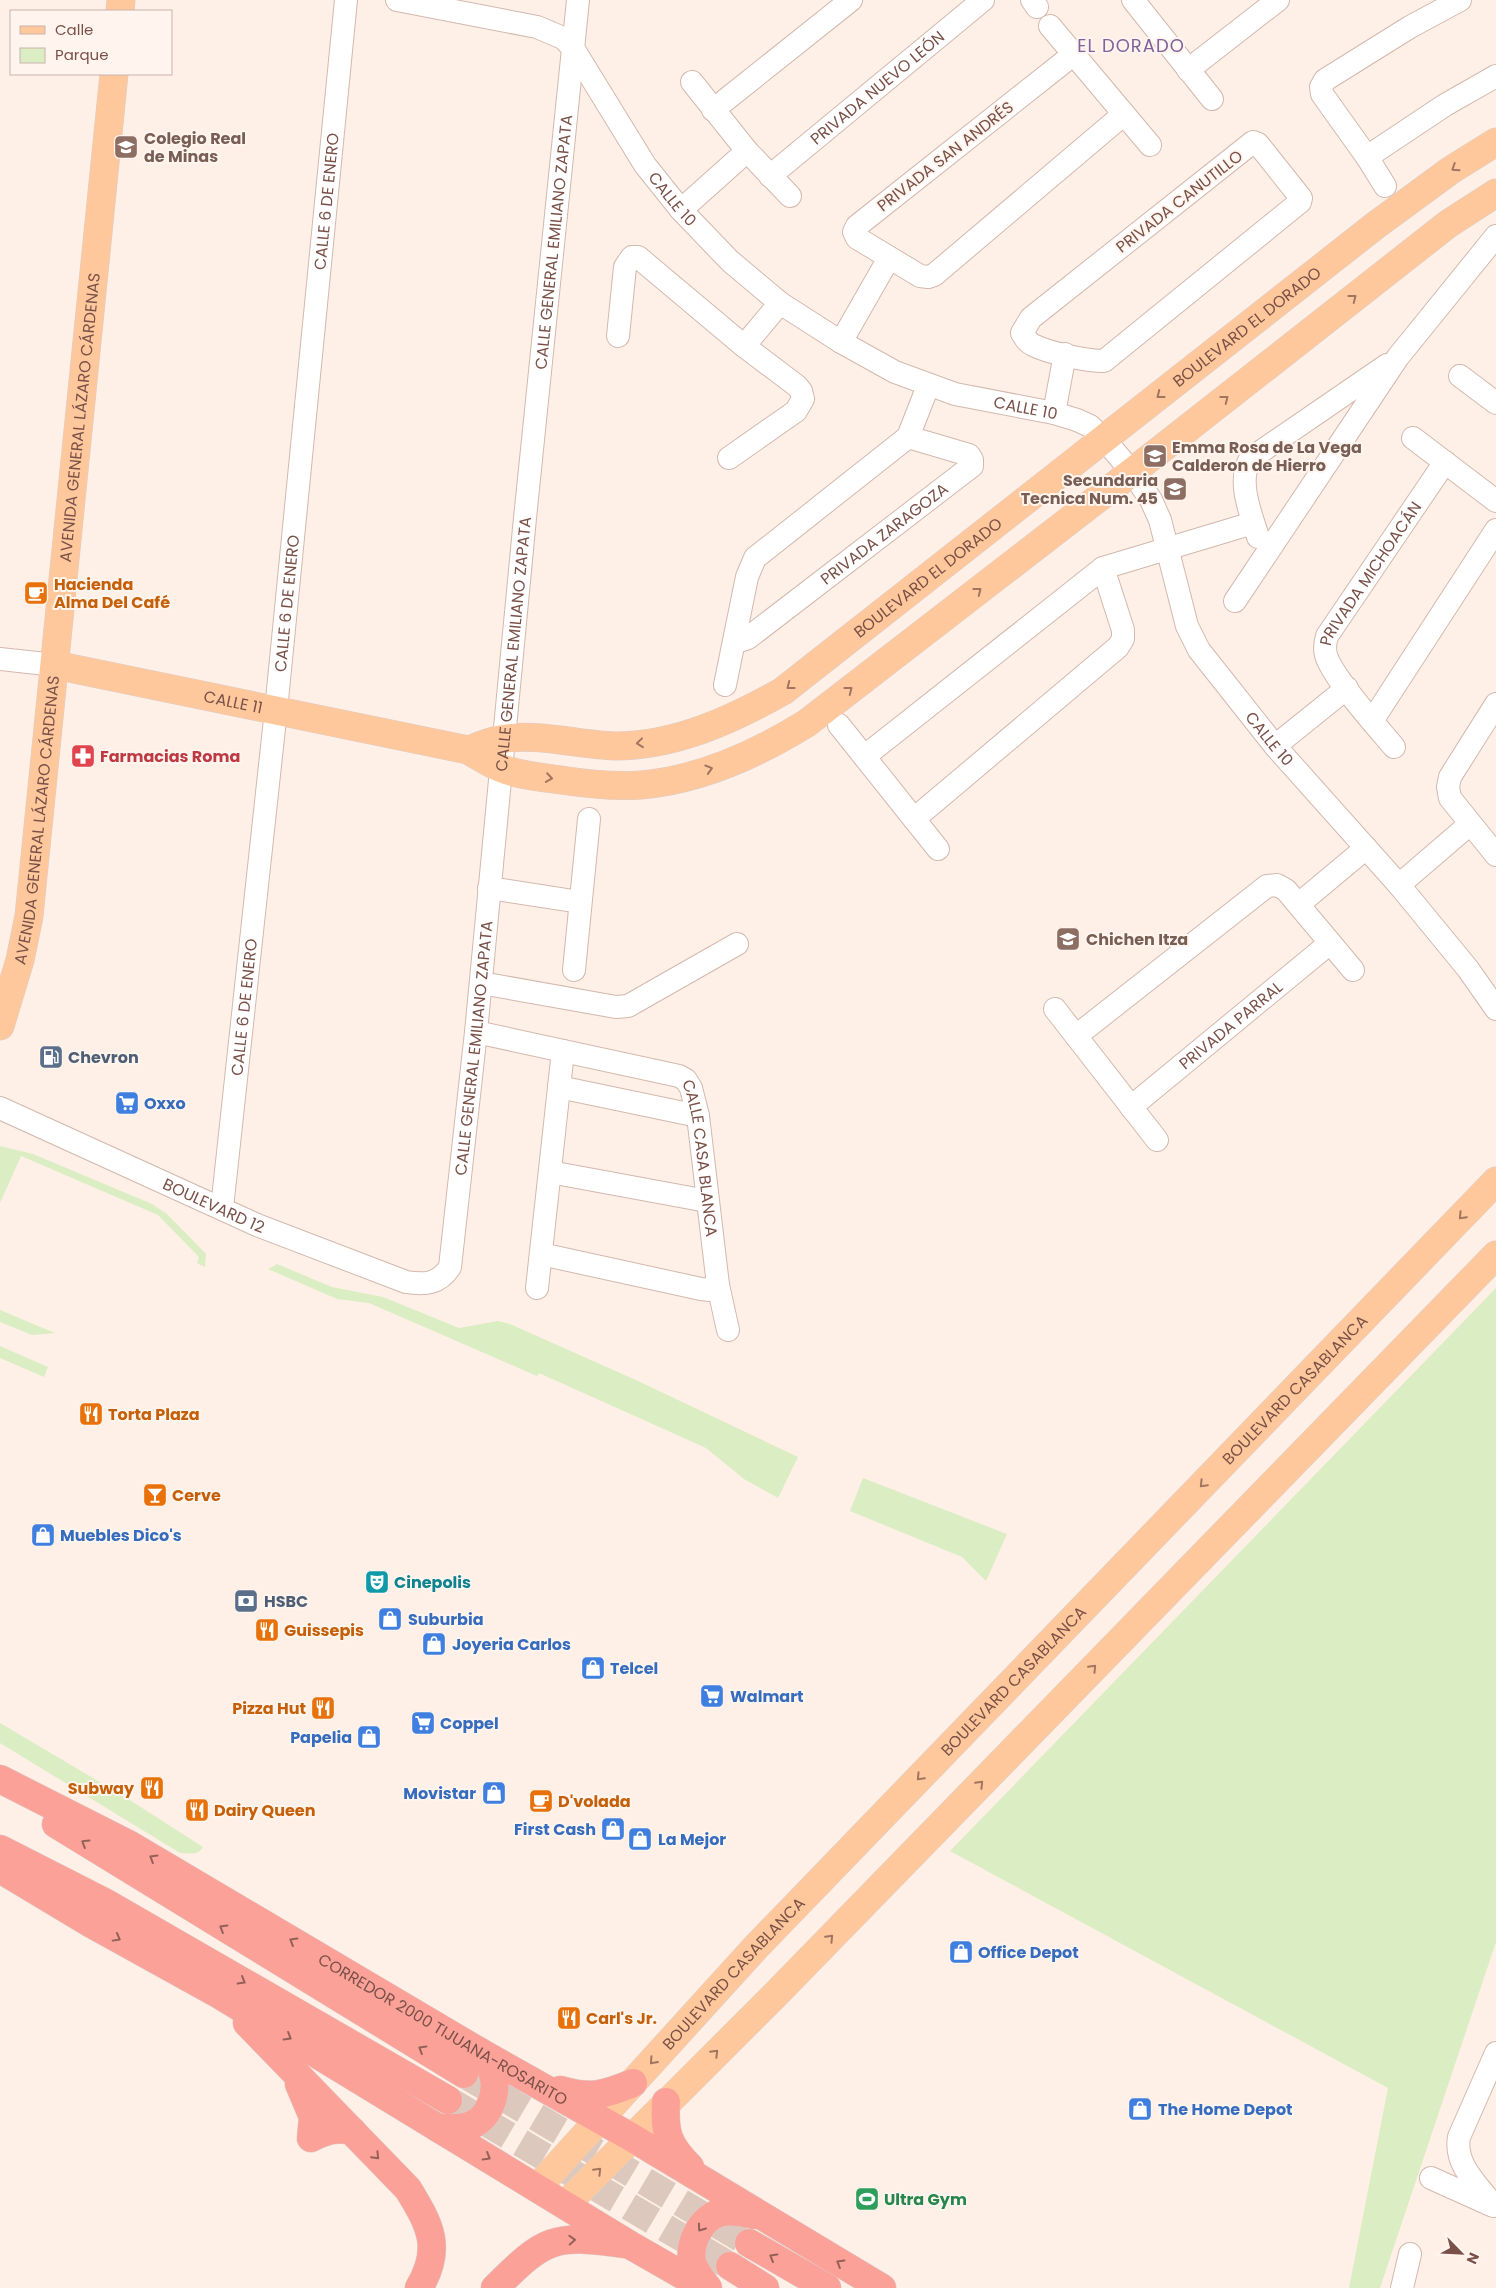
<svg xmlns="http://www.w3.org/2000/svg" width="1496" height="2288" font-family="Poppins,sans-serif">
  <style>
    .green { fill: #dbedc3 }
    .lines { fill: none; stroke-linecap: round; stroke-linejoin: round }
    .highway-tunnel { stroke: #ddc8be; stroke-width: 28; stroke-dasharray: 28 14; stroke-linecap: butt }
    .minor-casing { stroke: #d4b8ad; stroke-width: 24 }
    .major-casing { stroke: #dacecc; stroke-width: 29 }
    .highway-casing { stroke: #dacecc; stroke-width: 29 }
    .minor { stroke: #fff; stroke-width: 22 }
    .major { stroke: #ffc89c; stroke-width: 28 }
    .highway { stroke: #fca198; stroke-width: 28 }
    .oneway { stroke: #a27561 }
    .oneway2 { stroke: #946158 }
    .labels { text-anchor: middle; stroke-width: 4; stroke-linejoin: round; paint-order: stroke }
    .street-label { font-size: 16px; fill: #7a5148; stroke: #fff5ee }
    .education-label { font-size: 16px; font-weight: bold; fill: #785e54; stroke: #fff5ee; text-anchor: start }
    .food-label { font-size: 16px; font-weight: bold; fill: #c56008; stroke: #fff5ee; text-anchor: start }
    .health-label { font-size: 16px; font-weight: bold; fill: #be3a42; stroke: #fff5ee; text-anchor: start }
    .service-label { font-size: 16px; font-weight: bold; fill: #4e5e75; stroke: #fff5ee; text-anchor: start }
    .shop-label { font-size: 16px; font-weight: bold; fill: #366cbe; stroke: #fff5ee; text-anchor: start }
    .culture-label { font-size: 16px; font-weight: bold; fill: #0d838f; stroke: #fff5ee; text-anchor: start }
    .leisure-label { font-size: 16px; font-weight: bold; fill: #27864d; stroke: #fff5ee; text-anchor: start }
    .neighbourhood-label { font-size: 18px; letter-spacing: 1px; fill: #80639d; stroke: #fff5ee }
  </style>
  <rect width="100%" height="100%" fill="#fef0e6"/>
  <g class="green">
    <path d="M0 1146 33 1154 152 1204 167 1214 206 1254 205 1267 197 1263 199 1257 158 1215 21 1156 0 1203Z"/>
    <path d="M277 1264 332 1287 383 1297 459 1328 498 1321 510 1324 638 1381 798 1457 778 1498 744 1479 706 1448 539 1373 537 1376 369 1303 337 1299 268 1269Z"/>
    <path d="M1496 1288V1942L1380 2288H1349L1388 2088 950 1851Z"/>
    <path d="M0 1310 55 1333 32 1335 0 1322Z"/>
    <path d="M0 1346 48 1367 44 1377 0 1358Z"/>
    <path d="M863 1478 1007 1534 986 1581 962 1557 850 1511Z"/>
    <path d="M0 1723 125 1797 203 1847C198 1856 189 1853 180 1853L0 1743Z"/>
  </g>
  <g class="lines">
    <g class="highway-tunnel">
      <path d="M464 2074 749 2243"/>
      <path d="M448 2100 730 2266"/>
    </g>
    <defs>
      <g id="minor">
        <path id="s1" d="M397 0 537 27 563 38 573 48 645 165 681 210 730 261 780 303 841 342 895 372 955 394 1054 413 1077 420 1090 426 1104 439 1132 472 1151 500 1160 520 1187 626 1199 650 1275 746 1399 885 1468 969 1496 1009"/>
        <path d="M1032 0 1037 7"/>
        <path d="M1133 0 1212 99"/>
        <path d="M1050 26 1150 145"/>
        <path d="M1074 54 857 226 854 232 857 238 920 276 928 277 934 275 1124 114"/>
        <path d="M1188 70 1278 0"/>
        <path d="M692 82 747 151 790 196"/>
        <path d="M713 110 851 0"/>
        <path d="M1253 142 1258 144 1301 198 1300 202 1104 361C1086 361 1049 353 1033 345 1027 342 1025 338 1022 333L1031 318Z"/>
        <path d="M1367 157 1445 105 1496 76"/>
        <path id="s2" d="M770 176 983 0"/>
        <path d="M1385 186 1367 157 1322 94 1321 87 1325 80 1410 27 1460 0"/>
        <path d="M681 210 747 151"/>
        <path d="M618 336 625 267 632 257H638L744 346 797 386 801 391 803 399 796 411 729 458"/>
        <path d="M841 342 889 258"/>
        <path d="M744 346 780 303"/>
        <path d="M1460 376 1496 403"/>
        <path d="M1054 413 1065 354"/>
        <path d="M1413 438 1496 501"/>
        <path d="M1258 537C1251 514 1237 482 1250 459L1387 365"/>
        <path d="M1235 601 1398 357 1496 236"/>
        <path id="s3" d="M735 639 742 640 748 638 972 466V460L969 455 908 437"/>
        <path d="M0 659 55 665"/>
        <path d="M725 685 747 577 755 558 908 437 928 386"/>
        <path d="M1496 704 1450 777 1448 787 1450 798 1496 855"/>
        <path d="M1372 721 1496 530"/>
        <path d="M839 725 938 849"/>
        <path d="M1275 746 1347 688"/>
        <path id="s4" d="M1394 747C1378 728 1332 677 1326 655 1324 648 1325 643 1327 636L1445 462"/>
        <path d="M865 756 1103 568 1253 523"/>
        <path d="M914 819 1118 647 1123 639V630L1103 568"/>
        <path d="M1399 885 1470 824"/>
        <path d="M489 888 580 902"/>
        <path d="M1299 904 1366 848"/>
        <path d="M574 970 589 819"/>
        <path d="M481 983 616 1007 628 1006 737 944"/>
        <path d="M1055 1009 1157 1140"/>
        <path id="s5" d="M476 1032 679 1076 686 1080 691 1088 698 1116 718 1285 728 1330"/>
        <path d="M1076 1036 1267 886 1277 885 1286 890 1353 970"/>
        <path d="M559 1087 698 1116"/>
        <path id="s6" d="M1131 1107 1330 943"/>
        <path id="s7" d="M0 1108 257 1225 406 1282C425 1285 439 1284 450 1267L476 1032 525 518 578 0"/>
        <path d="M550 1172 707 1201"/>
        <path id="s8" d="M222 1208 276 710 346 0"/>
        <path d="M541 1254 701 1289 711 1290 718 1285"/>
        <path d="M537 1288 563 1051"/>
        <path d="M1431 2178 1491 2205"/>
        <path d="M1494 2206C1478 2185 1454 2165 1459 2137L1496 2053"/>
        <path d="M1402 2288 1410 2254"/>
      </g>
      <g id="major">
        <path d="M120 11 121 0"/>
        <path id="s9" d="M55 665 468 750C479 756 490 764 501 768 520 776 542 777 561 780 587 784 614 787 641 785 700 780 757 754 807 723L1132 472 1448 224 1496 193"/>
        <path id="s10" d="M468 750C480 746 492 740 504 739 541 733 578 745 615 746 675 746 732 720 783 691L1376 225 1451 170 1496 142"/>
        <path id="s11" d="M0 1026 20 960 29 916 114 74"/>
        <path id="s12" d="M537 2188 756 1947 1496 1181"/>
        <path d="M566 2204 777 1993 1496 1255"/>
      </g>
      <g id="highway">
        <path id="s13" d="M0 1779 130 1845 480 2052 631 2137 882 2288"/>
        <path d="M56 1824 464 2074"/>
        <path d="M0 1849 106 1903 448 2100"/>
        <path d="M0 1869 90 1923 220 1995 630 2245 705 2288"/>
        <path d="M247 2023 408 2189C430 2225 443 2248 419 2288"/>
        <path d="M299 2084 313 2117 311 2138C325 2131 336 2127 352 2131"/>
        <path d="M560 2090C590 2099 604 2095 633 2083"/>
        <path d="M666 2102C664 2133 668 2145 690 2167"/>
        <path d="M438 2128C448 2128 459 2129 469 2126 491 2119 500 2088 491 2069 489 2063 484 2057 480 2052"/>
        <path d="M749 2243 827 2288"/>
        <path d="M730 2266 765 2288"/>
        <path d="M495 2288C545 2238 553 2234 623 2244"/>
        <path d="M708 2288C702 2280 694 2271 692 2261 689 2242 701 2219 719 2213 730 2209 744 2213 754 2215"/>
      </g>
    </defs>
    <use href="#minor" class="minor-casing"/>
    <use href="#major" class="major-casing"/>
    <use href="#highway" class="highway-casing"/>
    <use href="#minor" class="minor"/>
    <use href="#major" class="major"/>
    <use href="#highway" class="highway"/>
  </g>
  <defs><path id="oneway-chevron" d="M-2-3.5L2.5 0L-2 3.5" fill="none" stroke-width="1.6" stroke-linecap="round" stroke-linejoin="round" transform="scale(1.25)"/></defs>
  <g class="oneway">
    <use href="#oneway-chevron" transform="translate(1455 168) rotate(147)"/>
    <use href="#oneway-chevron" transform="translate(1353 298) rotate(-38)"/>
    <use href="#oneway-chevron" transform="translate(1160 395) rotate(142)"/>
    <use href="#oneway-chevron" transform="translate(1225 399) rotate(-38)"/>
    <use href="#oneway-chevron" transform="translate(978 591) rotate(-38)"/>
    <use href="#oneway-chevron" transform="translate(790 686) rotate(142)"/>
    <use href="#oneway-chevron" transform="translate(849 690) rotate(-38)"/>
    <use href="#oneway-chevron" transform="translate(640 743) rotate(174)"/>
    <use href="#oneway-chevron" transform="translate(709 769) rotate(-17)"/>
    <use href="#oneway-chevron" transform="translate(549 778) rotate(8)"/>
    <use href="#oneway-chevron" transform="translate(1462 1216) rotate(134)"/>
    <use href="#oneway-chevron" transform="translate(1203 1484) rotate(134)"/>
    <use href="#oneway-chevron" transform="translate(1093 1668) rotate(-46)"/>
    <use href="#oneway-chevron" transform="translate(920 1777) rotate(134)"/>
    <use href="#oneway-chevron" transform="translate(980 1784) rotate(-46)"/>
    <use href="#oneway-chevron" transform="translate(830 1938) rotate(-46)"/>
    <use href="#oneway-chevron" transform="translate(715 2053) rotate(-45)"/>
    <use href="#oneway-chevron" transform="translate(653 2061) rotate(132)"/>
    <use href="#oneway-chevron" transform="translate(598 2171) rotate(-46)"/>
  </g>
  <g class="oneway2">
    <use href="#oneway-chevron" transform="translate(85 1843) rotate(-148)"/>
    <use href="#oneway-chevron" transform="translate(153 1858) rotate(-149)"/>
    <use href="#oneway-chevron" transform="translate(223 1928) rotate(-149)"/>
    <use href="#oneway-chevron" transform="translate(117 1938) rotate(29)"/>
    <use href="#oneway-chevron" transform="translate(293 1941) rotate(-149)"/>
    <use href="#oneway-chevron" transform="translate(242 1981) rotate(30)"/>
    <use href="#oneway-chevron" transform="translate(288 2037) rotate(31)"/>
    <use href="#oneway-chevron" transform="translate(422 2049) rotate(-149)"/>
    <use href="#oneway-chevron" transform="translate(376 2156) rotate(46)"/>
    <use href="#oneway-chevron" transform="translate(487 2157) rotate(31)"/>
    <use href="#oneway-chevron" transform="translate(701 2228) rotate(126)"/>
    <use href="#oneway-chevron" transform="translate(572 2240) rotate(-3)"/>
    <use href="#oneway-chevron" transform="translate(773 2257) rotate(-150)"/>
    <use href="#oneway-chevron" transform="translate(840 2263) rotate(-149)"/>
  </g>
  <defs>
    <symbol id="school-square" viewBox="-11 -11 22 22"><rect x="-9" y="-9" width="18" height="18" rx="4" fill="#8d6e63" stroke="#fff5ee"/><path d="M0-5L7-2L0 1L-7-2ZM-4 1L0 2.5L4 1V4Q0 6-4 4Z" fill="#fff"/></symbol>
    <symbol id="cafe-square" viewBox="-11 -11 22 22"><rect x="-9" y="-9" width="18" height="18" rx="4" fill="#e8710a" stroke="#fff5ee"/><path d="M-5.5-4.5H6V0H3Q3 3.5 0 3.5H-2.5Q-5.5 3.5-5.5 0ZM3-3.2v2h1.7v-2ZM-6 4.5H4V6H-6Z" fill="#fff"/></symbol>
    <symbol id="pharmacy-square" viewBox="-11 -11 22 22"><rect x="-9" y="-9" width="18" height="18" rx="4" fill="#e0444e" stroke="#fff5ee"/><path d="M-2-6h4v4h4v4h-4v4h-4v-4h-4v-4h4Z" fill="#fff"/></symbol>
    <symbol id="fuel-square" viewBox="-11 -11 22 22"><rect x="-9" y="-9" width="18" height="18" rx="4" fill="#5c6f8a" stroke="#fff5ee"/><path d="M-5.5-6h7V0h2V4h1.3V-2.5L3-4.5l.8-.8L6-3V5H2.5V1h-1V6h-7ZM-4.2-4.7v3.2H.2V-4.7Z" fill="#fff"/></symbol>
    <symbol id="supermarket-square" viewBox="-11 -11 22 22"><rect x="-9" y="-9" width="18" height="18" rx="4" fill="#3f7fe0" stroke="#fff5ee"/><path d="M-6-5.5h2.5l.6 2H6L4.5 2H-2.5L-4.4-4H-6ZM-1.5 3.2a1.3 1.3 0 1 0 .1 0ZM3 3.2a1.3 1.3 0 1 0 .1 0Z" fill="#fff"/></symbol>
    <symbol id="restaurant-square" viewBox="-11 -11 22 22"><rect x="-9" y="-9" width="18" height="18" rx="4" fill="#e8710a" stroke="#fff5ee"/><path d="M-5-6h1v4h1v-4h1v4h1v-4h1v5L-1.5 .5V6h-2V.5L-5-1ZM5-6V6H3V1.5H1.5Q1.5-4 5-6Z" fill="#fff"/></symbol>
    <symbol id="bar-square" viewBox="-11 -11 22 22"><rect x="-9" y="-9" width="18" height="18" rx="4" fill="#e8710a" stroke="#fff5ee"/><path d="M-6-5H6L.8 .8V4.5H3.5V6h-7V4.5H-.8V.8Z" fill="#fff"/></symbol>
    <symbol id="shop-square" viewBox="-11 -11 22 22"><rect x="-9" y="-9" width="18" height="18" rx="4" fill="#3f7fe0" stroke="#fff5ee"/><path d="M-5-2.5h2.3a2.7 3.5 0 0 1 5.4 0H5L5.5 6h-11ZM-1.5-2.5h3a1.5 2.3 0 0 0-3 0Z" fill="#fff"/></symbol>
    <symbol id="theatre-square" viewBox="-11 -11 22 22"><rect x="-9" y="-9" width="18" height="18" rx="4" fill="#0f9aa8" stroke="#fff5ee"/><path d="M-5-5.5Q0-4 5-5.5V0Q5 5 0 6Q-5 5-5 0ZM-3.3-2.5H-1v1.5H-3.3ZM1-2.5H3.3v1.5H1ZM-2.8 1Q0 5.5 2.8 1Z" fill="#fff"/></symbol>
    <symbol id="bank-square" viewBox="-11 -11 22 22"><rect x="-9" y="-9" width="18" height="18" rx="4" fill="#5c6f8a" stroke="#fff5ee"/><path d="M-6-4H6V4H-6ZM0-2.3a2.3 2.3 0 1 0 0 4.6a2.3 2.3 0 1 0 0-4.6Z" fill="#fff"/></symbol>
    <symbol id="stadium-square" viewBox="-11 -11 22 22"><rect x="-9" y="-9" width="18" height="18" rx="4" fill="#2e9e5b" stroke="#fff5ee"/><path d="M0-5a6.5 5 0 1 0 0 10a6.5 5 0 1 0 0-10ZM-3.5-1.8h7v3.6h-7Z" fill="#fff"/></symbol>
  </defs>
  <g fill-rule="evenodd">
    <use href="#school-square" x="112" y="133" width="28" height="28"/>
    <use href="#school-square" x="1141" y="442" width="28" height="28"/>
    <use href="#school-square" x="1161" y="475" width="28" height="28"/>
    <use href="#cafe-square" x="22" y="579" width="28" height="28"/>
    <use href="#pharmacy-square" x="69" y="742" width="28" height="28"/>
    <use href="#school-square" x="1054" y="925" width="28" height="28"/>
    <use href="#fuel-square" x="37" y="1043" width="28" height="28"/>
    <use href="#supermarket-square" x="113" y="1089" width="28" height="28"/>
    <use href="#restaurant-square" x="77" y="1400" width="28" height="28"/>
    <use href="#bar-square" x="141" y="1481" width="28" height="28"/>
    <use href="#shop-square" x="29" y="1521" width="28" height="28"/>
    <use href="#theatre-square" x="363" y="1568" width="28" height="28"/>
    <use href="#bank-square" x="232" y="1587" width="28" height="28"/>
    <use href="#shop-square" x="376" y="1605" width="28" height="28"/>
    <use href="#restaurant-square" x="253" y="1616" width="28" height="28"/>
    <use href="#shop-square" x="420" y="1630" width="28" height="28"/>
    <use href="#shop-square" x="579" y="1654" width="28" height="28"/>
    <use href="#supermarket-square" x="698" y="1682" width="28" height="28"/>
    <use href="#restaurant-square" x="309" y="1694" width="28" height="28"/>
    <use href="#supermarket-square" x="409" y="1709" width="28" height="28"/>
    <use href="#shop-square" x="355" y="1723" width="28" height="28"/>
    <use href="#restaurant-square" x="138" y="1774" width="28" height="28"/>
    <use href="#shop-square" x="480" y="1779" width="28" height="28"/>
    <use href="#cafe-square" x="527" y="1787" width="28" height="28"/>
    <use href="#restaurant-square" x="183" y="1796" width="28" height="28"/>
    <use href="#shop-square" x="599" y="1815" width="28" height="28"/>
    <use href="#shop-square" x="626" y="1825" width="28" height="28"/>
    <use href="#shop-square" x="947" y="1938" width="28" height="28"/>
    <use href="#restaurant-square" x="555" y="2004" width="28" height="28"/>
    <use href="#shop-square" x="1126" y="2095" width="28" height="28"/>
    <use href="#stadium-square" x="853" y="2185" width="28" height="28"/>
  </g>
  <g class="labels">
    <g class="street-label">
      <text dy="6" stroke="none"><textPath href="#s2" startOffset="139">PRIVADA NUEVO LEÓN</textPath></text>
      <text transform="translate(945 156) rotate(-38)" y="6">PRIVADA SAN ANDRÉS</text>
      <text dy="6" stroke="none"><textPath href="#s1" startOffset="366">CALLE 10</textPath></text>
      <text dy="6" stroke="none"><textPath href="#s8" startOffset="1012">CALLE 6 DE ENERO</textPath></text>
      <text transform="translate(1179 201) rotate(-38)" y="6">PRIVADA CANUTILLO</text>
      <text dy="6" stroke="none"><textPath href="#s7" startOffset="1522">CALLE GENERAL EMILIANO ZAPATA</textPath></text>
      <text dy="6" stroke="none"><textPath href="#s10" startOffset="918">BOULEVARD EL DORADO</textPath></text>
      <text dy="6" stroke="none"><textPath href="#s1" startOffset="786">CALLE 10</textPath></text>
      <text dy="6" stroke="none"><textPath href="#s11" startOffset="615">AVENIDA GENERAL LÁZARO CÁRDENAS</textPath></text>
      <text dy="6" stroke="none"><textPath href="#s3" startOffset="185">PRIVADA ZARAGOZA</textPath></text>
      <text dy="6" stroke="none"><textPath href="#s4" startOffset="210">PRIVADA MICHOACÁN</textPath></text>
      <text dy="6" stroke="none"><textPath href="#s10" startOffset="512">BOULEVARD EL DORADO</textPath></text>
      <text dy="6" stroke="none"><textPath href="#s8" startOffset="608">CALLE 6 DE ENERO</textPath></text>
      <text dy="6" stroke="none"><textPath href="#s7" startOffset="1118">CALLE GENERAL EMILIANO ZAPATA</textPath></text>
      <text dy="6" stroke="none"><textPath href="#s9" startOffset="182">CALLE 11</textPath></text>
      <text dy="6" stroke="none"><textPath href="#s1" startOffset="1221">CALLE 10</textPath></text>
      <text dy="6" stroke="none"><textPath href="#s11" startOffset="210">AVENIDA GENERAL LÁZARO CÁRDENAS</textPath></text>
      <text dy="6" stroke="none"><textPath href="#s8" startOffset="202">CALLE 6 DE ENERO</textPath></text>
      <text dy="6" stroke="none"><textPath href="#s6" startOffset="129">PRIVADA PARRAL</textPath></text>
      <text dy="6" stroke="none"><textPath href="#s7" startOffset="712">CALLE GENERAL EMILIANO ZAPATA</textPath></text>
      <text dy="6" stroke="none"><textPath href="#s5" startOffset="296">CALLE CASA BLANCA</textPath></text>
      <text dy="6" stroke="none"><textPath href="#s7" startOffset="235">BOULEVARD 12</textPath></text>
      <text dy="6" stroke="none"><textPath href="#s12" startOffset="1101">BOULEVARD CASABLANCA</textPath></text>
      <text dy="6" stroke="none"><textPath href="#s12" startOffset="696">BOULEVARD CASABLANCA</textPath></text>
      <text dy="6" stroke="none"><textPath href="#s12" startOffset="291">BOULEVARD CASABLANCA</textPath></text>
      <text dy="6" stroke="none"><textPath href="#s13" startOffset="509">CORREDOR 2000 TIJUANA-ROSARITO</textPath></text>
    </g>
    <g class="education-label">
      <text x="144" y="144">Colegio Real<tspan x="144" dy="18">de Minas</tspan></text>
      <text x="1172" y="453">Emma Rosa de La Vega<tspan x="1172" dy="18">Calderon de Hierro</tspan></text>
      <text x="1158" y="486" text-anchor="end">Secundaria<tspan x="1158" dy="18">Tecnica Num. 45</tspan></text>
      <text x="1086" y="945">Chichen Itza</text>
    </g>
    <g class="food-label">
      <text x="54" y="590">Hacienda<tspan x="54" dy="18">Alma Del Café</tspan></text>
      <text x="108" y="1420">Torta Plaza</text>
      <text x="172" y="1501">Cerve</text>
      <text x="284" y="1636">Guissepis</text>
      <text x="306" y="1714" text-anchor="end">Pizza Hut</text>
      <text x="134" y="1794" text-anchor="end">Subway</text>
      <text x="558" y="1807">D'volada</text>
      <text x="214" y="1816">Dairy Queen</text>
      <text x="586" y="2024">Carl's Jr.</text>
    </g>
    <g class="health-label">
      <text x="100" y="762">Farmacias Roma</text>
    </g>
    <g class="service-label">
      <text x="68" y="1063">Chevron</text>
      <text x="264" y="1607">HSBC</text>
    </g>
    <g class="shop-label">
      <text x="144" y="1109">Oxxo</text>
      <text x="60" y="1541">Muebles Dico's</text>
      <text x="408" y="1625">Suburbia</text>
      <text x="452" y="1650">Joyeria Carlos</text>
      <text x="610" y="1674">Telcel</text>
      <text x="730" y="1702">Walmart</text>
      <text x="440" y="1729">Coppel</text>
      <text x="352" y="1743" text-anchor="end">Papelia</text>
      <text x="476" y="1799" text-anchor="end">Movistar</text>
      <text x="596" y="1835" text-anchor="end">First Cash</text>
      <text x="658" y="1845">La Mejor</text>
      <text x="978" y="1958">Office Depot</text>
      <text x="1158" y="2115">The Home Depot</text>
    </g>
    <g class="culture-label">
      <text x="394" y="1588">Cinepolis</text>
    </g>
    <g class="leisure-label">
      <text x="884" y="2205">Ultra Gym</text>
    </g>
    <g class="neighbourhood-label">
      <text x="1131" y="52">EL DORADO</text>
    </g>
  </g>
  <rect x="10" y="10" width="162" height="65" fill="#fff5ee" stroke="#cab3ac"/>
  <rect x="20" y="26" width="25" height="8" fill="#ffc89c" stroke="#cab3ac"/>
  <text x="55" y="35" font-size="15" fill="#7a5148">Calle</text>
  <rect x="20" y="48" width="25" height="15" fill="#dbedc3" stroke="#cab3ac"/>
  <text x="55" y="60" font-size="15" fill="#7a5148">Parque</text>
  <g transform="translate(1461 2253) rotate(114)" stroke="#fff5ee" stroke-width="4" paint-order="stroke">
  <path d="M0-4L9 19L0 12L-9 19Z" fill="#7a5148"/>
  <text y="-8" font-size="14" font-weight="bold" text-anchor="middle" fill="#7a5148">N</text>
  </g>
</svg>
